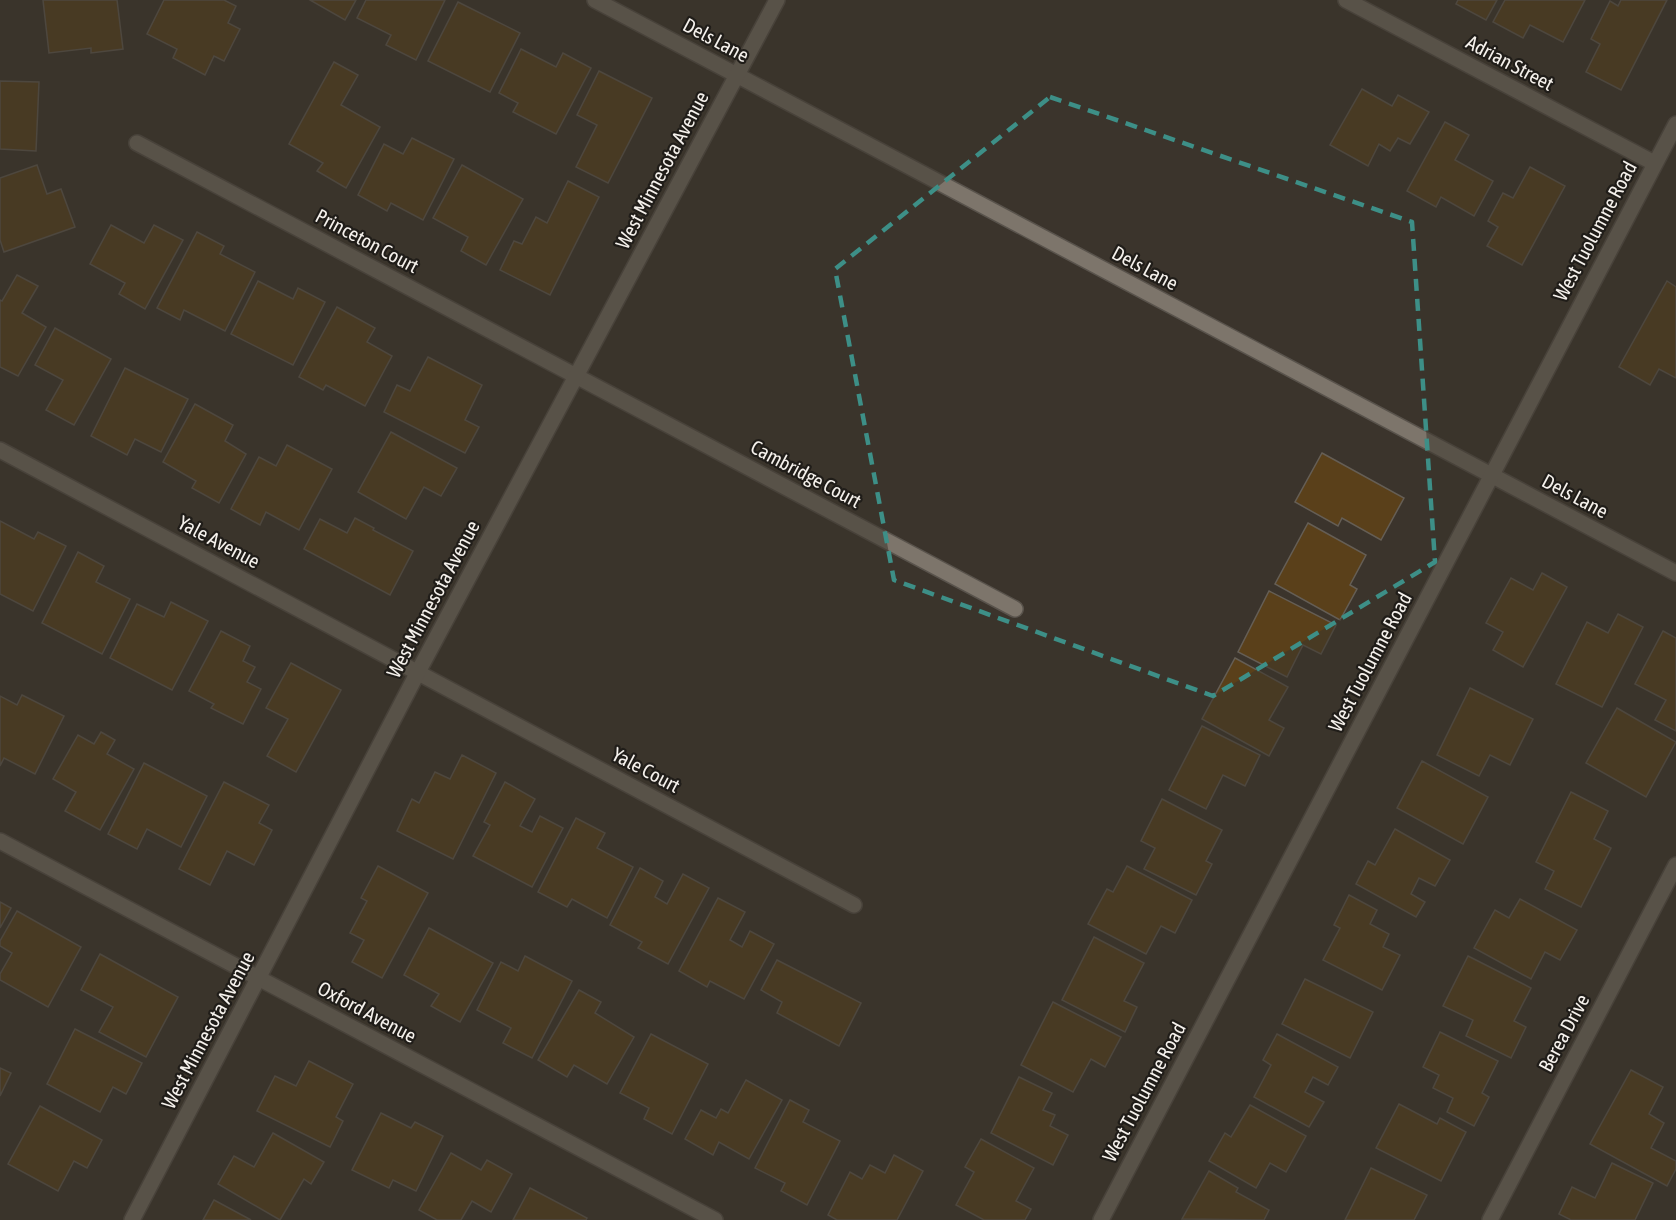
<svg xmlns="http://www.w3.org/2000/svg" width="1676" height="1220" font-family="'Asap Condensed',sans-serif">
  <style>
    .building { fill: #5a401a; stroke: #655e55; stroke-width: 1.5 }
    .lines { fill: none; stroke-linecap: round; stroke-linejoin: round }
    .minor-casing { stroke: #59534c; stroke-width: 18 }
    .minor { stroke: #7d756b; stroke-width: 15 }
    .marked { fill: none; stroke: #3d8f87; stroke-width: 4.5; stroke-dasharray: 12 8; stroke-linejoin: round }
    .labels { text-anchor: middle; stroke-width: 4.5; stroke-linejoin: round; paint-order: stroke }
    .street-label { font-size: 20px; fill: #f5f1ec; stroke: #201d19 }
  </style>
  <rect width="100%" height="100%" fill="#3b342c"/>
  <g class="building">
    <path d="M43 0H117L123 49 91 53V48L49 53Z"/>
    <path d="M164 0H224L236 6 228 23 240 29 224 61 214 56 205 75 173 58 177 49 147 34Z"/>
    <path d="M310 0H356L345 20Z"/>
    <path d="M366 0H445L416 60 386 45 391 35 357 18Z"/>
    <path d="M1458 0H1497L1486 20 1456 4Z"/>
    <path d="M1505 0H1585L1563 42 1530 25 1523 38 1493 22Z"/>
    <path d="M1621 0H1667L1621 90 1586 72 1600 44 1591 39 1610 1 1618 6Z"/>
    <path d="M458 2 520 33 490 92 428 61Z"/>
    <path d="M521 49 556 67 563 53 591 68 556 134 513 112 518 103 499 93Z"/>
    <path d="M334 62 358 75 341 105 380 127 346 188 317 171 323 163 289 144Z"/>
    <path d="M599 71 652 98 608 183 576 167 597 125 577 115Z"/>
    <path d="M0 81 39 82 36 151 0 149Z"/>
    <path d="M1362 89 1392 106 1398 95 1429 112 1410 144 1398 138 1390 151 1379 144 1368 166 1330 145Z"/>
    <path d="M1445 122 1469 135 1455 160 1493 181 1474 216 1441 197 1436 207 1407 191Z"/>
    <path d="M412 138 454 159 423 220 391 203 387 211 358 195 384 144 403 154Z"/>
    <path d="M37 165 47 194 61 189 75 227 4 252 0 240V178Z"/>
    <path d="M462 165 523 199 486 265 461 251 468 237 433 218Z"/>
    <path d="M1530 167 1565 186 1522 265 1487 246 1498 227 1488 221 1503 193 1513 198Z"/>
    <path d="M568 181 599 197 550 295 500 270 514 241 522 244 536 217 547 223Z"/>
    <path d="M111 225 144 243 154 225 183 240 145 309 119 294 125 283 90 264Z"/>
    <path d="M197 232 224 246 220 254 255 272 225 331 184 310 180 320 157 308Z"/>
    <path d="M17 275 38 286 22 313 46 327 18 376 0 367V300L2 301Z"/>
    <path d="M258 281 293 299 298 288 325 302 293 365 231 334Z"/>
    <path d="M1667 281 1676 287V378L1659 369 1650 385 1619 367Z"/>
    <path d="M337 307 375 328 367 342 392 356 365 406 326 385 323 390 299 377Z"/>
    <path d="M55 328 111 359 74 425 46 410 63 380 35 365Z"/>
    <path d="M428 357 482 385 465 420 479 427 465 453 384 412 397 385 410 391Z"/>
    <path d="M125 368 188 399 161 452 135 439 127 455 91 436Z"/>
    <path d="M195 404 233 425 225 441 246 454 219 503 192 488 196 481 163 462Z"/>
    <path d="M391 432 457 468 441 496 424 487 406 519 358 492Z"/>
    <path d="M287 445 332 469 299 530 266 512 260 525 231 509 259 457 276 466Z"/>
    <path d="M1322 453 1404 498 1381 540 1342 518 1338 526 1295 502Z"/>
    <path d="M355 518 374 528 373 530 413 551 390 595 304 549 320 519 347 533Z"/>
    <path d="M0 521 34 539 38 532 66 546 33 611 0 594Z"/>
    <path d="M1308 523 1366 555 1350 585 1357 589 1340 620 1275 584Z"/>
    <path d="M78 552 104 566 96 582 130 599 102 654 42 623Z"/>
    <path d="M1542 573 1567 587 1523 667 1493 650 1503 632 1486 623 1511 578 1533 590Z"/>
    <path d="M1269 591 1336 625 1321 654 1303 645 1287 677 1238 652Z"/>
    <path d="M171 602 208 621 172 690 110 658 137 604 164 617Z"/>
    <path d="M1618 614 1643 627 1602 707 1556 684 1587 622 1608 633Z"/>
    <path d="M221 631 250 646 243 661 255 667 247 682 261 689 243 724 211 708 214 704 189 691Z"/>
    <path d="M1663 631 1676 638V731L1655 720 1666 700 1635 684Z"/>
    <path d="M1235 658 1288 687 1269 720 1284 728 1269 756 1202 719Z"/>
    <path d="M291 663 341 690 296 772 267 756 288 719 266 708Z"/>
    <path d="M1470 688 1533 719 1510 765 1490 755 1479 776 1437 755Z"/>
    <path d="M22 695 64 716 35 774 4 758 0 766V696L17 705Z"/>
    <path d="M1617 708 1676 742 1646 797 1586 763Z"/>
    <path d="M1202 726 1260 755 1245 786 1223 775 1206 809 1169 790Z"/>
    <path d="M101 732 115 740 107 754 134 769 100 830 65 811 76 792 53 779 78 735 94 744Z"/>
    <path d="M462 755 496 773 453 859 397 831 412 799 419 803 435 772 450 779Z"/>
    <path d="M1422 761 1488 797 1463 844 1397 808Z"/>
    <path d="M144 763 207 796 181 847 147 829 137 849 108 834Z"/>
    <path d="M224 782 269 805 259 823 272 830 254 865 227 851 210 885 179 869Z"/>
    <path d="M505 782 535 799 520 826 532 832 540 816 563 828 532 887 473 856 490 825 484 822Z"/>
    <path d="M1571 792 1608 811 1594 839 1611 848 1581 907 1545 889 1554 871 1536 862Z"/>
    <path d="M1162 799 1222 830 1206 861 1212 864 1196 895 1144 869 1155 848 1141 841Z"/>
    <path d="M576 818 605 833 597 848 633 867 607 918 572 899 567 907 538 892Z"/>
    <path d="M1395 829 1450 860 1435 886 1419 878 1411 894 1425 902 1416 917 1356 884 1368 861 1375 865Z"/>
    <path d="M378 866 428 893 382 978 352 962 364 940 350 933 367 901 361 898Z"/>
    <path d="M1127 866 1192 900 1175 933 1161 926 1146 954 1088 924 1107 889 1113 892Z"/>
    <path d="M640 868 663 881 655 897 667 904 683 874 709 888 668 964 638 948 642 942 610 925Z"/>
    <path d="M1349 895 1377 910 1370 924 1389 934 1383 947 1400 955 1382 990 1323 960 1340 928 1334 925Z"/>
    <path d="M718 898 745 912 730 940 742 947 750 931 774 944 744 999 710 981 707 987 679 971Z"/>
    <path d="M1520 899 1577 930 1560 960 1545 952 1531 979 1474 948 1495 910 1509 918Z"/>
    <path d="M0 902 11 908 0 928Z"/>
    <path d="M17 911 81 947 48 1007 0 980V974L12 953 0 946V941Z"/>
    <path d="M429 928 493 963 460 1022 431 1006 439 994 404 975Z"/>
    <path d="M1094 937 1144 963 1124 1001 1137 1007 1125 1032 1062 1000Z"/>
    <path d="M100 954 178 997 146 1057 99 1032 113 1007 81 990Z"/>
    <path d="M525 956 572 981 532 1058 503 1043 511 1028 477 1010 501 962 518 971Z"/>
    <path d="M1468 956 1531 988 1514 1021 1526 1027 1511 1058 1466 1036 1473 1020 1443 1006Z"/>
    <path d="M777 960 861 1003 839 1046 777 1013 782 1002 761 990Z"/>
    <path d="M1305 979 1373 1012 1350 1058 1282 1024Z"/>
    <path d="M579 990 601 1002 595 1013 634 1037 607 1084 574 1065 567 1077 538 1060Z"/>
    <path d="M1053 1002 1121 1037 1105 1067 1091 1059 1073 1092 1021 1065Z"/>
    <path d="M75 1029 142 1063 126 1094 113 1087 100 1112 47 1084Z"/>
    <path d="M1440 1032 1498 1061 1482 1093 1489 1097 1474 1126 1447 1112 1453 1098 1433 1088 1439 1075 1423 1067Z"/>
    <path d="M651 1034 708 1064 672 1134 644 1119 649 1108 620 1093Z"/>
    <path d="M1277 1034 1338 1067 1328 1085 1313 1077 1305 1092 1324 1102 1309 1127 1254 1097 1271 1065 1263 1060Z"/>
    <path d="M309 1061 353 1084 336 1117 343 1121 330 1147 257 1111 275 1076 296 1086Z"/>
    <path d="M0 1068 11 1073 0 1096Z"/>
    <path d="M1631 1070 1663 1087 1649 1114 1664 1123 1651 1148 1676 1161V1169L1667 1186 1590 1144Z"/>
    <path d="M1019 1077 1052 1093 1043 1110 1055 1115 1050 1126 1068 1135 1053 1165 991 1133Z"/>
    <path d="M746 1080 782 1100 749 1159 719 1142 713 1155 685 1139 701 1110 716 1118 721 1109 728 1113Z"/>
    <path d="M790 1100 809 1110 803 1122 840 1141 807 1205 781 1191 785 1183 755 1168Z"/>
    <path d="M1399 1104 1437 1124 1440 1118 1466 1132 1441 1181 1376 1148Z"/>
    <path d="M1250 1105 1306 1136 1286 1172 1270 1163 1256 1188 1209 1161 1225 1133 1231 1137Z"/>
    <path d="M40 1106 102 1140 87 1168 74 1161 58 1191 8 1164Z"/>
    <path d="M381 1113 411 1128 415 1122 443 1136 416 1191 393 1180 389 1188 352 1170Z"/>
    <path d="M273 1133 324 1162 311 1184 304 1179 280 1220 218 1184 234 1156 254 1167Z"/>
    <path d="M981 1139 1034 1168 1016 1201 1031 1209 1025 1220H984L956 1205 974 1172 965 1167Z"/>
    <path d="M451 1153 481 1170 487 1160 512 1174 491 1212 472 1201 461 1220H437L419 1210Z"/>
    <path d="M894 1155 923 1171 897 1220H837L828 1215 850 1172 862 1179 870 1165 885 1173Z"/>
    <path d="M1612 1163 1653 1183 1635 1220H1571L1559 1214 1572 1187 1595 1198Z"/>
    <path d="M1371 1168 1427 1195 1414 1220H1345Z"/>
    <path d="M1209 1171 1238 1188 1236 1192 1269 1210 1264 1220 1182 1219Z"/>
    <path d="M530 1188 587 1218 586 1220H513Z"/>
    <path d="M214 1200 251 1220H203Z"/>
  </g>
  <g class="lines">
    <defs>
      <g id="minor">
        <path d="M595 0 1676 573"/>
        <path d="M1346 0 1654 163"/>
        <path d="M137 143 1015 609"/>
        <path d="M0 450 854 905"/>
        <path d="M0 841 715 1220"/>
        <path d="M132 1220 418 672 777 0"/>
        <path d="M1101 1220 1676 124"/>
        <path d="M1490 1220 1676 865"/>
      </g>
    </defs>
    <use href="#minor" class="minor-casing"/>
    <use href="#minor" class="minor"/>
  </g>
  <path d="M0 0H1676V1220H0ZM1050 97 1412 222 1435 562 1213 696 894 580 835 269Z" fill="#3b342c" fill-opacity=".55" fill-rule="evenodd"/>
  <path class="marked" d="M1050 97 1412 222 1435 562 1213 696 894 580 835 269Z"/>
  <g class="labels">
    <g class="street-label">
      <text transform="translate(716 40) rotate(28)" y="7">Dels Lane</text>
      <text transform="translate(1510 63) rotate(28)" y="7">Adrian Street</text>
      <text transform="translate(662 170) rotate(-62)" y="7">West Minnesota Avenue</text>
      <text transform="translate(1595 231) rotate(-62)" y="7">West Tuolumne Road</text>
      <text transform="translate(367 241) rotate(28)" y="7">Princeton Court</text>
      <text transform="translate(1145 268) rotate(28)" y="7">Dels Lane</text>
      <text transform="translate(806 474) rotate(28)" y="7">Cambridge Court</text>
      <text transform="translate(1575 496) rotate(28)" y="7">Dels Lane</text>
      <text transform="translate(219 542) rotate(28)" y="7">Yale Avenue</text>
      <text transform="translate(433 599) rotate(-62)" y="7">West Minnesota Avenue</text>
      <text transform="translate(1370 662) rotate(-62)" y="7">West Tuolumne Road</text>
      <text transform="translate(646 770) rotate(28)" y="7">Yale Court</text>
      <text transform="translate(367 1012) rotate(28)" y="7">Oxford Avenue</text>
      <text transform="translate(208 1030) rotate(-62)" y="7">West Minnesota Avenue</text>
      <text transform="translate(1564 1033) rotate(-62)" y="7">Berea Drive</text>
      <text transform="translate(1144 1092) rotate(-62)" y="7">West Tuolumne Road</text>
    </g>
  </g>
</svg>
